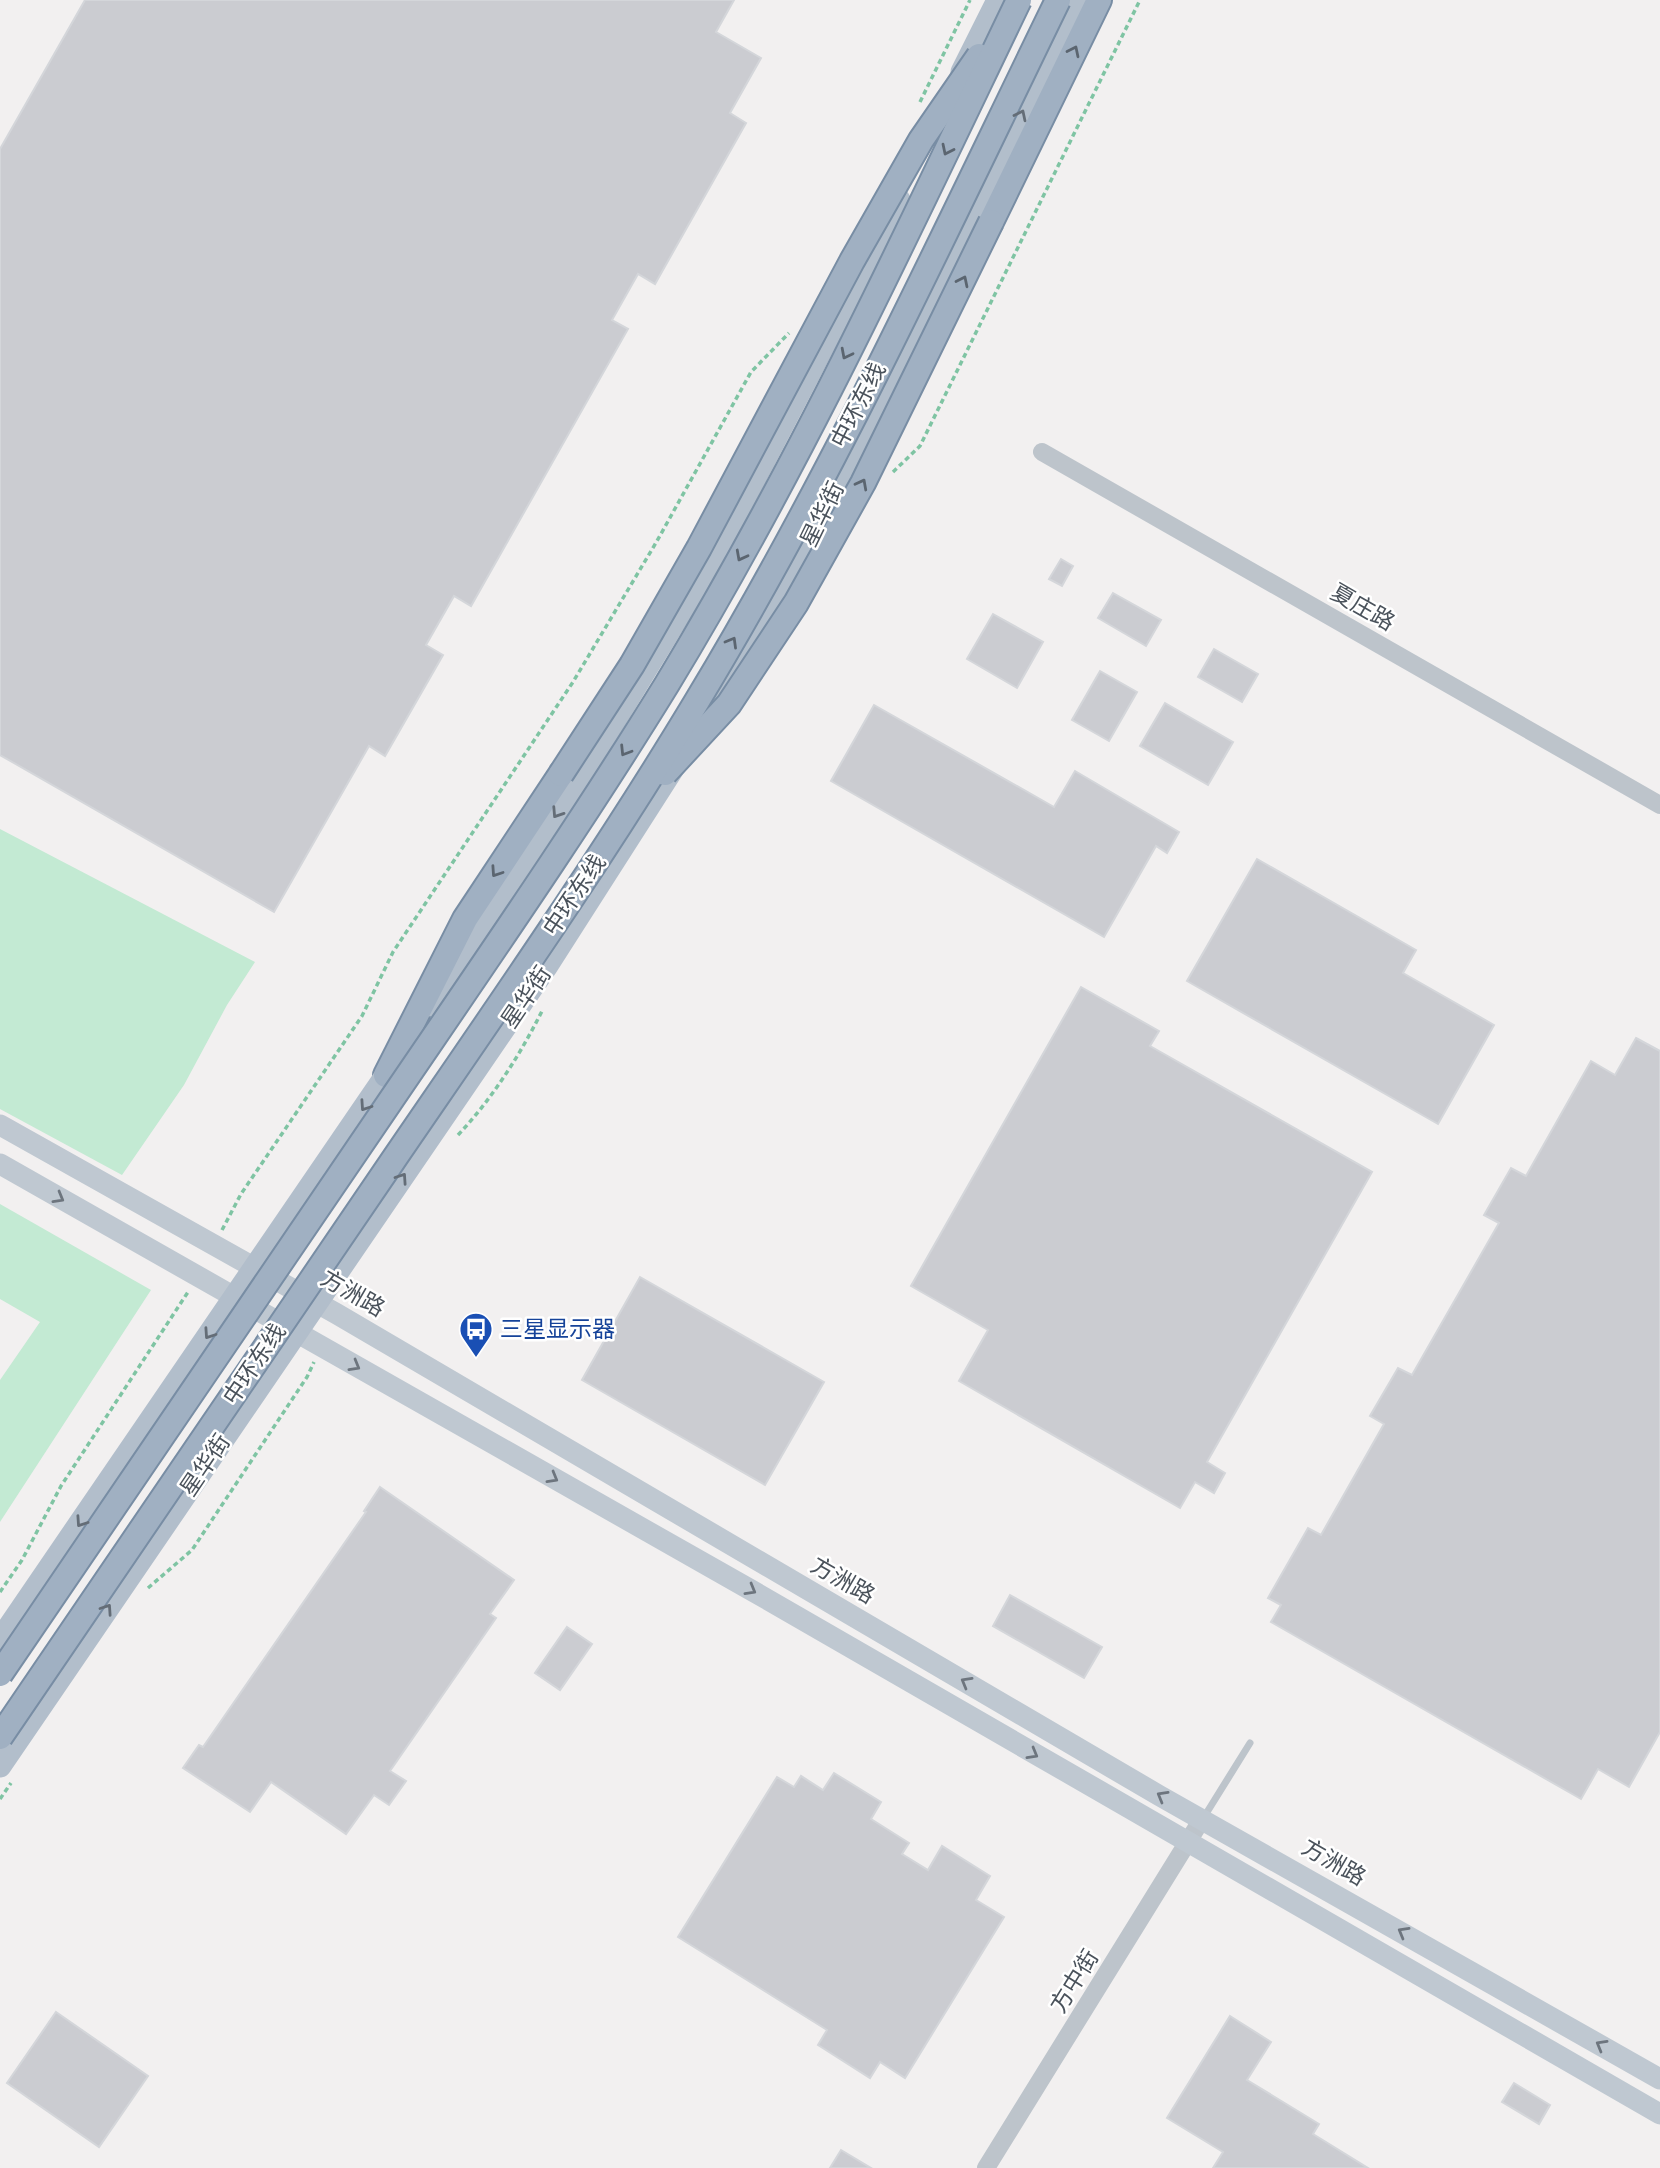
<svg xmlns="http://www.w3.org/2000/svg" width="1660" height="2168" font-family="'Fira Sans Condensed','Noto Sans SC',sans-serif">
  <style>
    .green { fill: #c3ead3 }
    .building { fill: #cbccd1; stroke: #d4d6da; stroke-width: 2 }
    .lines { fill: none; stroke-linecap: round; stroke-linejoin: round }
    .trunk-casing { stroke: #788da4; stroke-width: 28 }
    .path { stroke: #7fc4a3; stroke-width: 3.5; stroke-dasharray: 5 3.5; stroke-linecap: butt }
    .service { stroke: #bdc4cb; stroke-width: 7 }
    .tertiary { stroke: #bdc4cb; stroke-width: 18 }
    .secondary { stroke: #bfc8d1; stroke-width: 21 }
    .primary { stroke: #b2becb; stroke-width: 23 }
    .trunk { stroke: #a0b0c2; stroke-width: 24 }
    .trunk-bridge-casing { stroke: #788da4; stroke-width: 28; stroke-linecap: butt }
    .trunk-bridge { stroke: #a0b0c2; stroke-width: 24 }
    .oneway { stroke: #5b6570 }
    .oneway2 { stroke: #646d77 }
    .oneway3 { stroke: #6d757e }
    .labels { text-anchor: middle; stroke-width: 5; stroke-linejoin: round; paint-order: stroke }
    .street-label { font-size: 23px; fill: #4a525b; stroke: #fff }
    .transit-label { font-size: 23px; fill: #164399; stroke: #fff; text-anchor: start }
  </style>
  <rect width="100%" height="100%" fill="#f2f0f0"/>
  <g class="green">
    <path d="M0 829 255 962 227 1005 184 1085 122 1175 0 1109Z"/>
    <path d="M0 1204 151 1290 0 1522V1380L40 1322 0 1299Z"/>
  </g>
  <g class="building">
    <path d="M85 0H734L716 32 761 58 730 113 746 123 655 284 638 274 612 320 628 329 471 606 454 596 426 645 443 655 385 756 369 746 274 912 0 755V149Z"/>
    <path d="M1061 559 1073 566 1062 586 1049 579Z"/>
    <path d="M1113 593 1161 620 1146 646 1098 618Z"/>
    <path d="M993 614 1043 642 1017 688 967 659Z"/>
    <path d="M1214 649 1258 674 1242 702 1198 677Z"/>
    <path d="M1100 671 1137 692 1109 741 1072 720Z"/>
    <path d="M1165 703 1233 742 1208 785 1140 746Z"/>
    <path d="M874 705 1054 807 1075 771 1179 832 1167 853 1156 846 1104 937 831 781Z"/>
    <path d="M1257 859 1416 950 1403 973 1494 1025 1438 1124 1187 981Z"/>
    <path d="M1081 987 1159 1031 1150 1046 1372 1172 1207 1462 1225 1473 1214 1493 1195 1482 1180 1508 959 1381 988 1330 911 1286Z"/>
    <path d="M1636 1038 1660 1051V1732L1629 1787 1598 1769 1581 1799 1271 1622 1281 1605 1268 1598 1308 1528 1321 1535 1384 1424 1370 1416 1398 1368 1412 1375 1499 1223 1484 1215 1511 1168 1526 1176 1591 1061 1615 1075Z"/>
    <path d="M640 1277 824 1382 765 1485 582 1380Z"/>
    <path d="M380 1487 514 1580 490 1614 496 1618 390 1771 406 1781 389 1805 374 1795 346 1834 271 1782 250 1812 183 1768 199 1745 203 1747 366 1512 364 1511Z"/>
    <path d="M1010 1595 1102 1647 1084 1678 993 1626Z"/>
    <path d="M567 1627 592 1644 560 1690 535 1673Z"/>
    <path d="M834 1773 881 1802 871 1819 909 1843 902 1854 928 1870 942 1846 990 1876 976 1900 1004 1917 905 2078 880 2062 870 2078 818 2045 827 2030 678 1937 777 1777 794 1787 801 1776 823 1790Z"/>
    <path d="M56 2012 148 2076 99 2147 7 2083Z"/>
    <path d="M1230 2016 1271 2042 1247 2080 1319 2124 1313 2134 1368 2168H1213L1223 2152 1167 2118Z"/>
    <path d="M1514 2083 1550 2105 1539 2124 1502 2102Z"/>
    <path d="M841 2150 871 2168H830Z"/>
  </g>
  <g class="lines">
    <defs>
      <g id="trunk">
        <path d="M991 222 1099 0"/>
        <path d="M386 1075 465 919 561 774"/>
      </g>
    </defs>
    <use href="#trunk" class="trunk-casing"/>
    <g class="path">
      <path d="M920 102 970 0"/>
      <path d="M893 472 920 446 1140 0"/>
      <path d="M458 1135C492 1099 520 1055 542 1011"/>
      <path d="M222 1230 241 1194 362 1016 393 952 573 682 657 541 751 372 789 333"/>
      <path d="M148 1588 192 1550 307 1377 314 1362"/>
      <path d="M0 1592 22 1560 61 1486 188 1292"/>
      <path d="M0 1799 11 1783"/>
    </g>
    <path class="service" d="M1204 1817 1250 1743"/>
    <g class="tertiary">
      <path d="M1042 452 1660 805"/>
      <path d="M986 2168 1202 1819"/>
    </g>
    <g class="secondary">
      <path d="M0 1125 337 1314 1160 1796 1660 2079"/>
      <path d="M0 1164 751 1590 1660 2114"/>
    </g>
    <g class="primary">
      <path d="M962 72 998 0"/>
      <path d="M701 724 781 597 1078 0"/>
      <path d="M432 1005 576 784 714 557 899 200"/>
      <path d="M0 1640 396 1061"/>
      <path d="M0 1766 546 967 679 759"/>
    </g>
    <use href="#trunk" class="trunk"/>
    <defs>
      <g id="trunk-bridge">
        <path d="M665 773 729 704 796 603 863 483 991 222"/>
        <path d="M561 774 632 665 699 548 852 261 921 140 979 56"/>
        <path d="M0 1674C130 1484 260 1294 389 1103 483 965 579 827 667 684 800 465 908 231 1019 0"/>
        <path d="M0 1737C131 1545 261 1353 392 1162 496 1010 602 859 697 701 833 476 943 236 1058 0"/>
      </g>
    </defs>
    <use href="#trunk-bridge" class="trunk-bridge-casing"/>
    <use href="#trunk-bridge" class="trunk-bridge"/>
  </g>
  <defs><path id="oneway-chevron" d="M-2-3.5L2.5 0L-2 3.5" fill="none" stroke-width="1.6" stroke-linecap="round" stroke-linejoin="round" transform="scale(1.75)"/></defs>
  <g class="oneway">
    <use href="#oneway-chevron" transform="translate(1074 51) rotate(-64)"/>
    <use href="#oneway-chevron" transform="translate(947 150) rotate(116)"/>
    <use href="#oneway-chevron" transform="translate(963 281) rotate(-64)"/>
    <use href="#oneway-chevron" transform="translate(846 354) rotate(117)"/>
    <use href="#oneway-chevron" transform="translate(862 484) rotate(-62)"/>
    <use href="#oneway-chevron" transform="translate(741 556) rotate(118)"/>
    <use href="#oneway-chevron" transform="translate(732 642) rotate(-60)"/>
    <use href="#oneway-chevron" transform="translate(625 751) rotate(122)"/>
    <use href="#oneway-chevron" transform="translate(496 872) rotate(124)"/>
  </g>
  <g class="oneway2">
    <use href="#oneway-chevron" transform="translate(1021 115) rotate(-64)"/>
    <use href="#oneway-chevron" transform="translate(557 813) rotate(123)"/>
    <use href="#oneway-chevron" transform="translate(365 1106) rotate(124)"/>
    <use href="#oneway-chevron" transform="translate(402 1178) rotate(-56)"/>
    <use href="#oneway-chevron" transform="translate(209 1334) rotate(124)"/>
    <use href="#oneway-chevron" transform="translate(81 1522) rotate(124)"/>
    <use href="#oneway-chevron" transform="translate(107 1609) rotate(-56)"/>
  </g>
  <g class="oneway3">
    <use href="#oneway-chevron" transform="translate(59 1198) rotate(30)"/>
    <use href="#oneway-chevron" transform="translate(355 1366) rotate(30)"/>
    <use href="#oneway-chevron" transform="translate(553 1478) rotate(30)"/>
    <use href="#oneway-chevron" transform="translate(751 1590) rotate(30)"/>
    <use href="#oneway-chevron" transform="translate(966 1682) rotate(-150)"/>
    <use href="#oneway-chevron" transform="translate(1033 1754) rotate(30)"/>
    <use href="#oneway-chevron" transform="translate(1162 1796) rotate(-150)"/>
    <use href="#oneway-chevron" transform="translate(1403 1932) rotate(-150)"/>
    <use href="#oneway-chevron" transform="translate(1601 2045) rotate(-150)"/>
  </g>
  <defs>
    <symbol id="bus-pin" viewBox="-11 -11 22 30"><path d="M0 17L-7.5 6A9.5 9.5 0 1 1 7.5 6Z" fill="#1a4fb4" stroke="#fff"/><path d="M-5-6H5V4H4V6H2V4H-2V6H-4V4H-5ZM-3.5-4V0h7V-4ZM-3.5 1.2v1.5H-2V1.2ZM2 1.2v1.5H3.5V1.2Z" fill="#fff"/></symbol>
  </defs>
  <g fill-rule="evenodd">
    <use href="#bus-pin" x="457" y="1310" width="38" height="52"/>
  </g>
  <g class="labels">
    <g class="street-label">
      <text transform="translate(858 405) rotate(-63)" y="8">中环东线</text>
      <text transform="translate(822 514) rotate(-64)" y="8">星华街</text>
      <text transform="translate(1363 607) rotate(30)" y="8">夏庄路</text>
      <text transform="translate(574 895) rotate(-56)" y="8">中环东线</text>
      <text transform="translate(526 997) rotate(-56)" y="8">星华街</text>
      <text transform="translate(353 1293) rotate(30)" y="8">方洲路</text>
      <text transform="translate(254 1364) rotate(-56)" y="8">中环东线</text>
      <text transform="translate(205 1465) rotate(-56)" y="8">星华街</text>
      <text transform="translate(843 1580) rotate(30)" y="8">方洲路</text>
      <text transform="translate(1334 1862) rotate(30)" y="8">方洲路</text>
      <text transform="translate(1074 1981) rotate(-58)" y="8">方中街</text>
    </g>
    <g class="transit-label">
      <text x="500" y="1337">三星显示器</text>
    </g>
  </g>
</svg>
